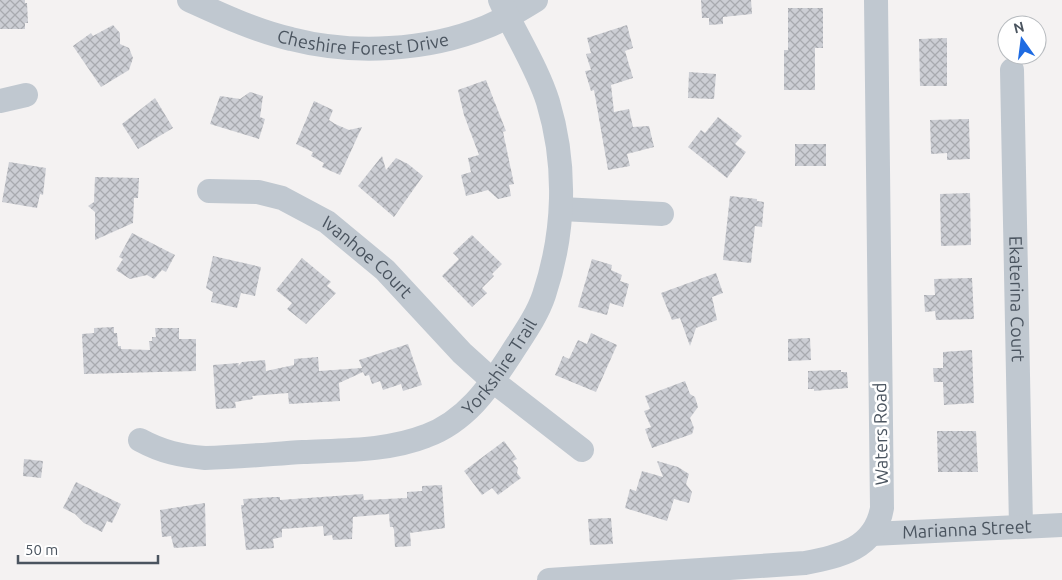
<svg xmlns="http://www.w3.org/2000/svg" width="1062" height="580" font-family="Ubuntu,sans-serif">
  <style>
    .building { fill: url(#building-cross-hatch) }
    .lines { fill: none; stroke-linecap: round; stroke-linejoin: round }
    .minor { stroke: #c0c8d0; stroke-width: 24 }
    .labels { text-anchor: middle; stroke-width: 5; stroke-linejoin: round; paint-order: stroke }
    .street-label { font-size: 18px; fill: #4a545f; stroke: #fff }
  </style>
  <defs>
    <pattern id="building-cross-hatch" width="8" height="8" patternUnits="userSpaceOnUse" patternTransform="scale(1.25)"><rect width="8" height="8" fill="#ccced4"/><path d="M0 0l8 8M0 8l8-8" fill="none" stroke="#a8aaaf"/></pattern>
  </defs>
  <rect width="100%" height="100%" fill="#f4f2f2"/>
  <g class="building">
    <path d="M0 0H25V3H27L28 23H25V29H0Z"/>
    <path d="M701 0H751L752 14 723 17V24L709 25V18H702Z"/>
    <path d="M788 8H823V48H815V90H784V50H788Z"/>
    <path d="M113 25 120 33V44L129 48 133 58 129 70 101 87 73 46 91 33 93 36Z"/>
    <path d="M627 25 633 48 625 51 633 78 611 85 614 112 629 109 633 127 649 126 654 147 627 154 630 166 608 170 594 90 591 91 585 71 591 70 586 54 591 53 587 38Z"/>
    <path d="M947 38V86H920L919 39Z"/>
    <path d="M689 72 716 74 714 99 688 98Z"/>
    <path d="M486 80 506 131 503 132 514 184 509 185 511 196 498 199 488 190 466 196 461 175 471 172 468 158 479 155 464 115 458 90Z"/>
    <path d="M250 92 263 96 260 117 265 119 259 139 210 124 220 96 240 99Z"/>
    <path d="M155 98 173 128 138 149 122 124Z"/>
    <path d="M314 101 333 110 329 120 335 124 349 130 362 127 340 175 322 167 324 163 311 156 313 152 296 144Z"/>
    <path d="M718 117 742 136 735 144 746 152 727 178 688 147 701 130 705 133Z"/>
    <path d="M969 119 970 159 947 160V153L931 154 930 120Z"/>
    <rect x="795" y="144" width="31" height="22"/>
    <path d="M382 156 386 170 396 158 408 164 423 176 394 217 358 186Z"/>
    <path d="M9 162 46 168 43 195 40 194 37 208 2 202Z"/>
    <path d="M95 177 139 178 138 198H134L133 223 95 240V212L88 206 94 202Z"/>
    <path d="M970 193 971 245 941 246 940 194Z"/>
    <path d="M730 196 757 199V201L764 202 762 227 755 226 751 263 723 260Z"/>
    <path d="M132 233 175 255 166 272 162 270 154 279 147 275 130 279 116 270 123 259 119 257Z"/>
    <path d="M472 235 502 264 492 274 494 276 482 288 487 293 472 307 442 276 459 259 453 253Z"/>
    <path d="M213 256 261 267 255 296 241 293 237 308 211 302 213 292 206 288Z"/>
    <path d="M302 258 331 282 327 286 336 293 306 324 287 309 292 303 276 290Z"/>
    <path d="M592 259 612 265 611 270 622 275 620 281 629 284 623 307 610 303 607 315 578 307Z"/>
    <path d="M716 273 723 293 712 297 717 320 696 328 690 346 680 318 672 320 661 293Z"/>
    <path d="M972 278 974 319 936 320 935 311 925 312 924 295H935L934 279Z"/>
    <path d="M114 327V333H117L118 346H121V349L150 350 149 341H152V337H156L155 328H179V339H196V371L84 374 82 334 94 333V328Z"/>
    <path d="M591 333 617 345 596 392 555 375 563 356 569 359 578 340 587 344Z"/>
    <path d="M810 338 811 360 788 361V339Z"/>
    <path d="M408 344 422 385 403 391 401 384 383 390 380 381 372 384 369 375 365 376 363 372 339 383 340 401 289 404 288 393 252 396 253 399 235 402 236 408 216 409 213 365 239 363 238 366 242 362 265 360 266 371 294 365V359L318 357 319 371 362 368 359 360Z"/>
    <path d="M972 350 974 403 944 405 943 382H934L933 368H943V352Z"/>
    <path d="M841 370V372H847L848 388 814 391V389H808V371Z"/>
    <path d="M685 381 690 394 695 397 698 407 690 418 694 428 692 434 652 448 645 429 651 427 644 411 650 409 645 396Z"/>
    <path d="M937 431H976L978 472H938Z"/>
    <path d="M504 441 517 459 513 461 518 468 517 473 521 478 498 495 492 488 482 495 464 471Z"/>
    <path d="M24 459 43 461 41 478 23 476Z"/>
    <path d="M657 461 678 467 689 474 686 484 692 492 689 503 674 499 667 521 625 508 630 489 636 491 642 471 663 477Z"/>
    <path d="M76 482 121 504 112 523 107 521 102 532 84 523 75 514 63 508Z"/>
    <path d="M442 485 445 528 410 533 411 546 395 547 394 530 393 527H390L389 514 353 517 352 539 333 540 332 535 324 536 323 526 282 529V537L273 539 274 548 246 550 241 505H244L243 499 274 497H280V500L363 494 364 500 407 498V492L422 491V486Z"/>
    <path d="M205 503 206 546 174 548 171 536 162 537 160 510Z"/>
    <path d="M611 518 613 544 590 545 588 519Z"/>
  </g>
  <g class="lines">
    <g class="minor">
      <path id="s1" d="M189 0C222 15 256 31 291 39 353 55 427 51 486 27 504 20 520 10 536 0"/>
      <path id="s2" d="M1012 70 1021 527"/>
      <path d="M0 101 26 95"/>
      <path id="s3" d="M209 191 258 192 282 198 327 222 385 270 462 353 493 381 582 450"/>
      <path d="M561 209 662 214"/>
      <path id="s4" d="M140 440C162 452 181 456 205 458 238 457 271 454 303 452 343 450 388 451 426 436 465 422 489 388 511 354 523 335 537 316 544 295 565 232 567 165 548 102 537 67 515 34 500 0"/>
      <path id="s5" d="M872 534 1062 525"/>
      <path d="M549 580 805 563C840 556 875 549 882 508L876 0"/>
    </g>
  </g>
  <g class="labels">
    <g class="street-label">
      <text dy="6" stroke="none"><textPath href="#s1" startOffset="182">Cheshire Forest Drive</textPath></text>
      <text dy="6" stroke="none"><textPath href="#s3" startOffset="178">Ivanhoe Court</textPath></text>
      <text dy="6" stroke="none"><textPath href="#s2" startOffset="229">Ekaterina Court</textPath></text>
      <text dy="6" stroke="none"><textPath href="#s4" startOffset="394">Yorkshire Trail</textPath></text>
      <text transform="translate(881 434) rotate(-91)" y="6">Waters Road</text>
      <text dy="6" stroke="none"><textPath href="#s5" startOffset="95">Marianna Street</textPath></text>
    </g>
  </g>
  <g transform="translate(1022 40) rotate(346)"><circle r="24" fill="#ffffff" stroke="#b7bbbf"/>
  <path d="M0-4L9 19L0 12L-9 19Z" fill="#1e6be2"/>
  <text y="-8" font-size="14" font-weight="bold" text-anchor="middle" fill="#4a545f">N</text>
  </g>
  <path d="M18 555v8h140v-8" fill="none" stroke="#4a545f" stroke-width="2.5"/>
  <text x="25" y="555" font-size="15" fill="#4a545f" stroke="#ffffff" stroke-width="4" paint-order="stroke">50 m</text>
</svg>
